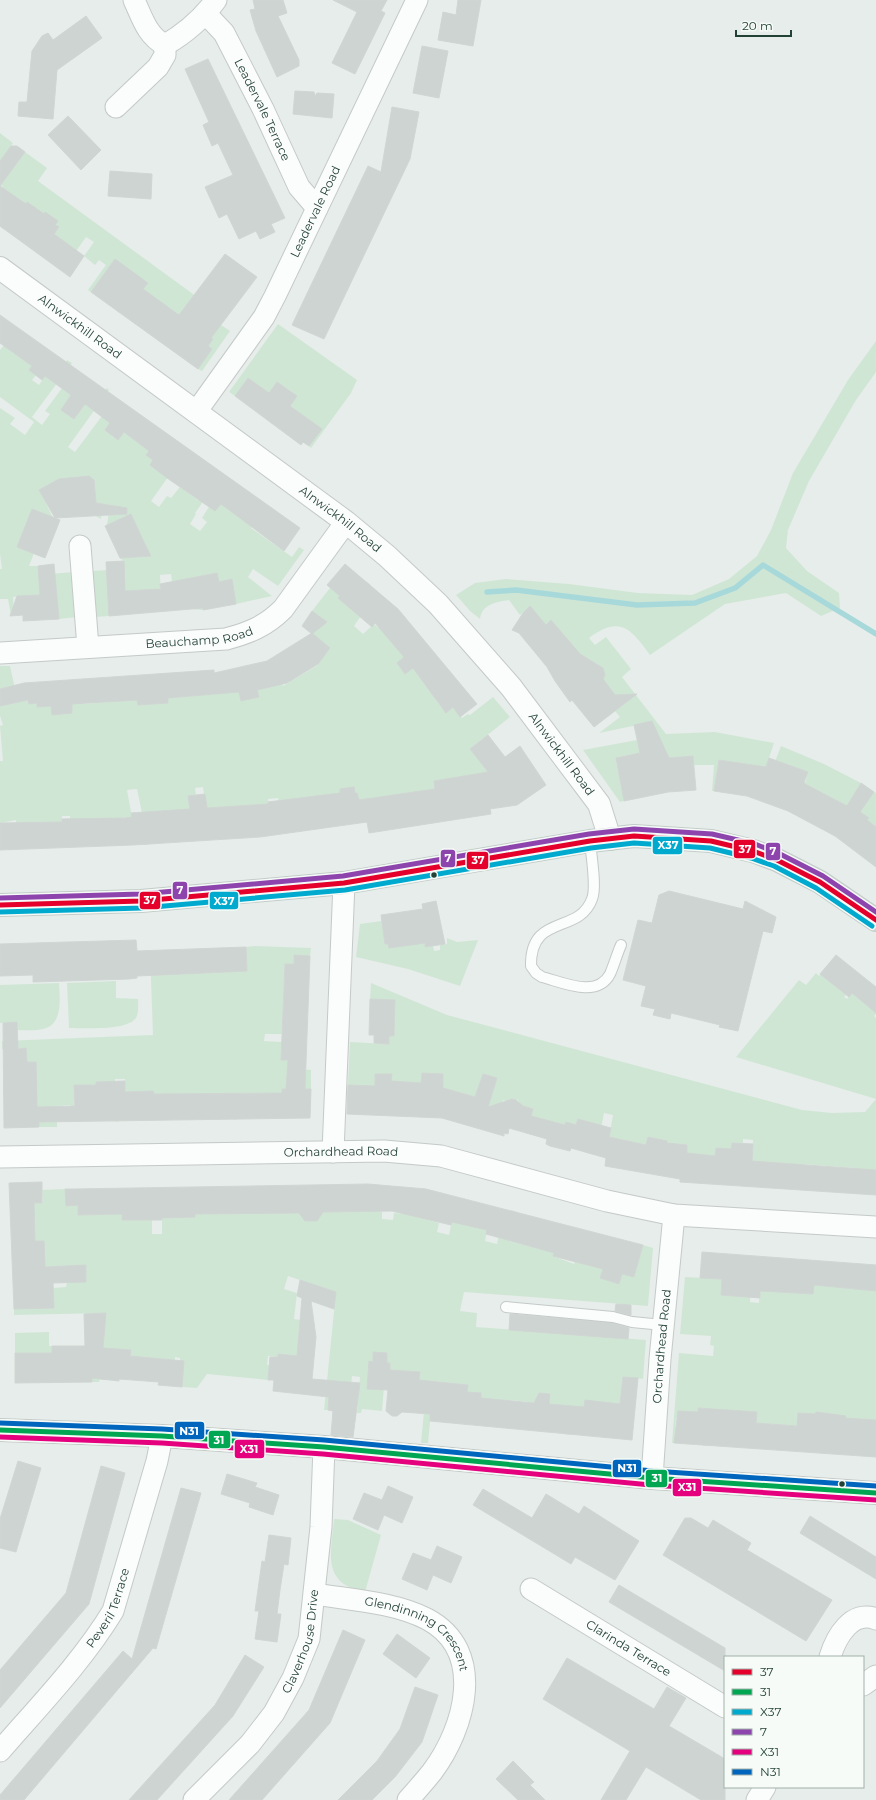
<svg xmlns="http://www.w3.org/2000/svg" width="876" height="1800" font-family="Montserrat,sans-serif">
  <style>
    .green { fill: #d0e6d5 }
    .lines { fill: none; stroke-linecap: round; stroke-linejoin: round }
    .stream { stroke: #a7d9db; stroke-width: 5.5 }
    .building { fill: #ced4d1; stroke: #d0d6d3 }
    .service-casing { stroke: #c4cac7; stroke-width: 12 }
    .minor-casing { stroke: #c4cac7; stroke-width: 23 }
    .tertiary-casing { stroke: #c4cac7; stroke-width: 24 }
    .primary-casing { stroke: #c2ccc8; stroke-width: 24 }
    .service { stroke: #fbfcfc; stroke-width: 10 }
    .minor { stroke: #fbfcfc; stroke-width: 21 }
    .tertiary { stroke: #fbfcfc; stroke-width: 22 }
    .primary { stroke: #cfd7d4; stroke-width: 22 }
    .bus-1-casing { stroke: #f6fbf8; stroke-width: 8 }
    .bus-2-casing { stroke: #f6fbf8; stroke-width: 8 }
    .bus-3-casing { stroke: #f6fbf8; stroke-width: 8 }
    .bus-4-casing { stroke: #f6fbf8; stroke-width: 8 }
    .bus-5-casing { stroke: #f6fbf8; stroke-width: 8 }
    .bus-6-casing { stroke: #f6fbf8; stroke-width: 8 }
    .bus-1 { stroke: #e4002b; stroke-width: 5 }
    .bus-2 { stroke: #00a651; stroke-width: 5 }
    .bus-3 { stroke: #00a9ce; stroke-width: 5 }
    .bus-4 { stroke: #8e44ad; stroke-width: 5 }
    .bus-5 { stroke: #e5007d; stroke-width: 5 }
    .bus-6 { stroke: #0065bd; stroke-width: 5 }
    .bus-dot { fill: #234236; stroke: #f6fbf8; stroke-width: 1.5 }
    .labels { text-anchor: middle; stroke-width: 4; stroke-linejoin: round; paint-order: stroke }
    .street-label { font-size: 12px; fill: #234236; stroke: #f6fbf8 }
    .line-badge { stroke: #f6fbf8; stroke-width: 1.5 }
    .badge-label { font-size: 11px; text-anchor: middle; font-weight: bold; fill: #fff }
  </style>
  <rect width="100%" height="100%" fill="#e7edea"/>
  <g class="green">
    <path d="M0 133 13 143 0 161Z"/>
    <path d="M25 152 47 168 38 181 208 305 203 313 230 331 202 371 198 369 212 349 208 346 213 339 206 334 171 320 177 313 168 307 149 334 146 332 160 312 143 289 148 282 144 280 120 313 117 311 115 259 91 292 88 290 106 265 99 260 95 265 84 256 94 242 86 237 62 271 58 268 72 248 54 234 59 228 55 225 31 248 37 210 27 203 20 212 17 210 3 229 1 227 16 207 0 191 3 187 1 185Z"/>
    <path d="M278 324 357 380 351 393 311 448 309 446 321 429 288 404 273 424 270 422 292 392 277 382 269 393 248 378 235 396 229 392Z"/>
    <path d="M876 341V372L856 400 809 481 788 530 786 548 807 571 839 593 840 608 821 616 786 593 725 604 650 655C631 629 620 615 589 638L595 645 606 637 631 669 622 677 666 734 715 732 774 743 765 770 771 772 781 746 824 764 861 783 857 789 864 792 861 796 868 800 874 792 876 793V827L869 822 865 827 863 825 868 818 862 813 857 820 851 816 835 836 829 832 840 811 837 808 840 803 822 793 819 799 811 795 800 815 797 814 807 796 798 792 800 789 803 790 808 772 791 766 787 776 778 774 776 779 766 776 757 799H755L756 795H755L760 779 749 777 750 765 719 760 714 791H712L714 765H694L693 756 667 758 668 792 660 794 652 757 641 759 640 753 618 757 616 760 624 801 620 802 583 750 637 740 639 748 654 745 653 737 658 736 652 722 599 733 620 717 615 711 626 703 627 699 624 695 617 697 614 694 607 700 602 693 581 710 580 708 603 690 598 684 605 675 603 668 597 664 590 666 583 657 555 678 549 669 556 664 554 662 565 653 552 633 558 628 551 620 546 625 530 606 520 615 509 600C496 602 482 604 480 619L470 611 456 595 475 583 506 579 569 584 638 593 692 595 729 579 757 556 771 530 793 473 848 380Z"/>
    <path d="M4 345 32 366 29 370 36 375 32 380 39 385 45 376 53 381 67 360 72 363 32 417 42 425 50 414 45 411 62 388 71 395 69 398 68 415 74 419 85 404 92 409 107 388 109 390 68 447 75 452 102 416 111 422 108 426 116 431 112 436 118 440 124 432 149 451 146 455 153 460 188 449 151 501 159 507 167 496 171 498 180 487 198 500 219 471 223 474 195 513 196 514 190 524 200 531 207 522 202 518 214 499 260 514 251 528 292 557 299 547 304 550 278 586 253 569 248 577 272 596 236 604 232 579 219 582 217 573 197 577 203 610 191 609 189 581 172 582 171 574 160 575 161 598 144 599V590L108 592 109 616 95 617 92 571 124 569V561L120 558 151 556 131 514 107 525 110 505 103 504 101 519 96 516 94 480 89 476 76 477V482L60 479 40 490 57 527 56 531 37 523 45 514 32 509 17 547 34 553 29 566H38L39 575 73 572 77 617 59 619 57 594 13 597 14 615H11L8 599H0V569H2L0 554V408L15 418 10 424 25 435 34 422 0 397V350Z"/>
    <path d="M364 580 371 585 353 605 363 613 354 626 363 634 374 624 383 632 401 612 407 620 387 637 404 657 397 663 405 674 413 668 436 698 435 699 446 713 453 707 462 718 468 714 470 715 493 697 510 717 470 749 514 805 497 808 495 797 450 787 448 779 434 781 435 789 414 800 413 792 401 794 402 801 382 797 371 798V806L365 807 367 822 360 823 356 793 341 795 317 805 316 796 303 798 307 830 298 832 295 807 279 804 278 798 268 799 269 811 241 806 207 813 203 787 195 788 196 795 188 796 190 810 150 819 152 844 144 845 142 813 137 789 127 790 132 817H124V820L97 821V818L70 822V816H62V822L17 832 16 820 0 823V761H3L0 726 3 725 0 716V666H10L18 702 28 700 29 704 37 703V707L51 706 52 715 72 713 70 682 83 696V704L120 701 137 690 138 705 168 703 166 673H170L172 698 216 694 215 688 225 687 258 697 257 690 282 683 283 686 290 682 277 663 281 661 293 680 318 665 309 650 314 644 326 654 330 648 312 634 326 622 312 611 330 588Z"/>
    <path d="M382 921 385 944H388L389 948 424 934 425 947 433 946 434 951 440 950V945L447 944V938L457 942 478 940 460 986 408 969 356 957 360 924Z"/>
    <path d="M255 946 311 948 310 956 295 955 294 964H285L282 1034H265L264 1041 282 1042 281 1059 288 1060V1068L311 1070V1089L282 1090V1118L268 1093H236L237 1119 234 1120V1105L228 1093 196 1094 195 1120H187L186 1094H156V1121H154L153 1091 125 1092V1079H115V1093H118V1122L114 1121 113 1095 105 1082H96V1085H74L75 1122H72L71 1105 57 1106V1127H39V1106H29V1094H3V1082L36 1081 27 1062 26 1048 2 1049V1041L153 1035 150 951 195 973 194 949 208 948 247 970 246 947Z"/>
    <path d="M816 973 819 976 820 974 846 995 844 997 847 999 852 993 861 1000 876 997V1014L874 1016 876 1018V1099L736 1057 799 980 806 985Z"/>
    <path d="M116 981V998L138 999C138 1005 139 1013 136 1018 127 1031 84 1028 69 1028L67 983Z"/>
    <path d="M59 983C60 999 63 1025 43 1029 35 1031 26 1030 18 1030L17 1022 0 1023V985Z"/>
    <path d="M371 983 447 1015 802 1110 832 1113 865 1112 876 1099V1170H864L862 1194H852L854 1168 803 1164 801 1189 752 1161 753 1140 743 1139V1144L732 1143 731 1159 727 1149 716 1148 715 1160 687 1153V1145L677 1144 666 1155 667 1141 648 1137 646 1145 609 1137 613 1115 604 1113 596 1155 587 1153 594 1130 586 1121 578 1119 576 1125 566 1122 565 1125 552 1122 547 1139 526 1133 533 1109 520 1105 518 1100 512 1099 509 1102 503 1100 498 1116 486 1112 497 1078 483 1074 475 1097 453 1091 444 1119 441 1118 443 1074 422 1073 421 1083H415L395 1116H390L391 1074H375V1086L348 1085 350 1042 388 1044 389 1036H394L395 1000 370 999Z"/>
    <path d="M373 1184 377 1185 375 1211 382 1212V1219L393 1220 394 1213 405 1214 416 1201 417 1188 425 1189 418 1217 439 1223 437 1232 449 1235 452 1220 487 1230 485 1241 497 1244 499 1233 505 1235 511 1210 517 1212 509 1241 539 1249 560 1229 553 1256 574 1264 577 1254 608 1251 600 1278 619 1284 622 1274 634 1277 643 1245 653 1248 648 1306 464 1292 460 1311 477 1313 476 1327 646 1340 643 1379 623 1377 620 1404 611 1403V1410L585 1400 584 1408 573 1407 570 1435 564 1434 566 1406 549 1404 550 1394 539 1393 538 1403 510 1400 507 1428 499 1427 481 1398V1393H476L467 1424 464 1425 468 1385 434 1381 428 1443H421L425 1401 419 1386 420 1372 390 1370V1363H387V1353L373 1352V1362L370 1361 384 1386 382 1411 362 1409 361 1413H357L360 1377 352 1376 351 1386H343V1381H336L335 1385H330L328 1410H324L336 1292 288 1276 284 1289 297 1293 294 1319 300 1320 298 1339 300 1356 279 1354 278 1357 268 1356 267 1365 276 1366 269 1368 268 1380 207 1374 197 1388 182 1387 184 1361H180V1358L175 1357V1360L131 1356V1350L122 1349 108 1354 105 1380 100 1379 99 1382H92V1346H103L106 1313 14 1315V1309L54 1308V1288L66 1287 67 1282H86V1266L12 1267V1262L44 1261 35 1241V1227L27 1228 34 1203 43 1202 42 1190 65 1189 66 1206 73 1205V1189H78V1215H109V1203L121 1189 122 1220 152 1219V1234H162V1188L167 1218 195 1217V1202L331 1212V1188H333L334 1212H365L373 1198Z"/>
    <path d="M803 1274 816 1285 876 1291V1431L846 1455 816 1412 813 1416 798 1413 797 1426 756 1423 757 1412 748 1411 745 1447 712 1414 710 1446H703L706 1409 698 1408 697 1420 676 1418 674 1443H672L679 1353 713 1356 714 1346 710 1345 711 1336 680 1334 685 1277 722 1279 721 1295 738 1296 751 1288 750 1302 759 1303 760 1290 798 1293Z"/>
    <path d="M49 1332V1346H52V1382L46 1383V1353H15V1333Z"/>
    <path d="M334 1519 348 1520 381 1535 365 1592C321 1583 331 1554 334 1519Z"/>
  </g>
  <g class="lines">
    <path class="stream" d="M487 592 516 590 637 605 695 603 735 588 763 565 876 634"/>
  </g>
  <g class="building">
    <path d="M253 0H283L287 13 278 16 299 60V66L277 77 256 31 250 10 255 9Z"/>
    <path d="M333 0H387L381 11 385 13 355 74 332 63 357 12Z"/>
    <path d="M458 0H481L473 46 438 40 443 12 456 15Z"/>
    <path d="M86 16 102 38 57 70 53 119 18 116 19 102H27L32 51 42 36 48 33 53 40Z"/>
    <path d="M422 46 448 51 439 98 413 93Z"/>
    <path d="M208 59 285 218 271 224 275 232 260 239 256 231 239 239 227 214 219 218 205 187 233 175 218 143 212 146 203 125 209 122 185 69Z"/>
    <path d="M295 91 314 92 315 96 317 93 334 94 332 118 293 114Z"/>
    <path d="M392 107 419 112 410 159 324 339 292 325 368 166 381 172Z"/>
    <path d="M68 116 101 150 81 170 48 135Z"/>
    <path d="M11 146H17L25 152 0 186V161Z"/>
    <path d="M110 171 152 174 151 199 108 196Z"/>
    <path d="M0 186 26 204 27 202 44 214 45 212 58 221 55 225 59 227 54 234 84 256 70 277 0 226Z"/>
    <path d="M225 254 257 277 211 338 213 339 208 346 212 349 198 369 91 292 115 259 148 283 143 289 179 315Z"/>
    <path d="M0 315 300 528 284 551 221 504 215 511 167 478 150 465 153 460 146 455 149 451 124 432 118 440 105 430 110 423 85 404 74 419 61 410 71 395 45 376 42 380 29 370 32 366 0 343Z"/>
    <path d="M248 378 269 393 277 382 297 396 290 406 322 429 309 446 303 442 301 445 235 396Z"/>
    <path d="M89 476 94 480 96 503 127 508V514L55 518 60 520 45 558 17 547 32 509 55 518 39 490 59 479Z"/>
    <path d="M131 514 144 542 151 556 120 558 105 526Z"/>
    <path d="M124 561 125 591 161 589 160 584 217 573 219 582 232 579 236 604 203 610V608L109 616 106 562Z"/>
    <path d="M54 564 59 619 23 621V615L10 616 17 596 40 595 38 566Z"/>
    <path d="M345 564 398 609 477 704 460 717 453 707 446 713 413 668 405 674 397 663 404 657 375 623 372 627 338 598 340 596 327 585Z"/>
    <path d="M530 606 546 625 551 620 580 654 603 668 605 675 603 679 615 695 637 694 594 727 572 700 570 702 555 681 547 667 519 633 512 630 523 613Z"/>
    <path d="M312 611 327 622 312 634 302 626Z"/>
    <path d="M312 633 330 648 318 664 287 683 257 690 259 697 241 701 239 692 168 698V703L138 705 137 700 72 704V713L52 715 51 706 37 707V703L29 704 28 700 0 706V689L24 683 214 670V673L267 661Z"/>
    <path d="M652 721 669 758 693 756 696 790 668 792 624 801 616 758 640 753 634 725Z"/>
    <path d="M488 735 505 757 520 746 546 785 517 805 490 809 491 814 369 833 367 822 260 837 133 845 0 850V823L62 822V819L124 818 132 817 131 813 190 809 188 796 205 794 207 808 268 804V802L340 793V789L354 787 355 793H357L359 800 435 789 434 781 488 772 470 749Z"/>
    <path d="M769 758 808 772 804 782 805 784 847 806 861 783 874 792 860 812 869 818 867 820 876 827V867L835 836 788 811 747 796 714 791 719 760 766 767Z"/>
    <path d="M669 891 743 909 745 901 776 917 772 933 763 931 738 1031 719 1027 720 1025 671 1013 670 1019 653 1015 655 1009 641 1006 646 986 623 980 638 920 652 923 659 895Z"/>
    <path d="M436 901 445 944 425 947V943L389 948 388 944H385L381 915 423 909 422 904Z"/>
    <path d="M136 940 137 951 246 947 247 971 137 976V978L129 979 33 982V975L0 976V944Z"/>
    <path d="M294 955 310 956 305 1089H311L310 1118 39 1122V1127L4 1128 3 1023 17 1022 18 1049 26 1048 27 1062H36L37 1106 39 1107 75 1106 74 1085H96V1082L125 1081V1092L153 1091 154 1094 282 1093V1089H286L288 1060H281L285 964H294Z"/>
    <path d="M836 955 876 987V1013L852 993 849 997 820 974Z"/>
    <path d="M370 999 395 1000 394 1036H389V1044L374 1043V1035H369Z"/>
    <path d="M422 1073 443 1074V1088L475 1097 483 1074 497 1078 488 1107 512 1099 516 1100 523 1106 533 1109 531 1116 565 1125 566 1122 576 1125 578 1119 611 1128 609 1137 646 1145 648 1137 667 1141V1143L687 1145V1153L715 1156 716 1148 731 1149 732 1143 753 1144 752 1161 876 1170V1195L680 1182V1179L605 1166 606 1158 571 1148 570 1151 550 1146 546 1144 547 1139 509 1128 508 1134 504 1133V1136L442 1118 347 1114 348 1085 375 1086V1074H392L391 1081 421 1083Z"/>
    <path d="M42 1182V1203H34L35 1241H44L45 1267 86 1265V1282L53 1283 54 1308 14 1309 9 1183Z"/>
    <path d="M368 1184 426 1189 643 1245 634 1277 622 1274 619 1284 600 1278 603 1269 553 1256 554 1253 486 1234 487 1230 452 1222 451 1225 392 1211 323 1212 317 1221H305L299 1213 195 1214V1217L162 1218V1220H122V1214L78 1215V1205L66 1206 65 1189H74Z"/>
    <path d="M702 1252 876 1265V1291L814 1285 813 1294 760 1291V1298L721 1295 722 1279 700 1278Z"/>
    <path d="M300 1280 336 1292 334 1309 311 1301 316 1337 312 1379 360 1383 353 1437 331 1435 333 1411 328 1410 329 1397 273 1391 274 1380H268L270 1357H278V1354L297 1356 302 1298 297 1296Z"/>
    <path d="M616 1304 631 1305V1315L615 1311Z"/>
    <path d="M106 1313 103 1348 131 1350 130 1356 184 1361 182 1387 158 1385 159 1382 119 1379V1381L92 1378V1382L15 1383V1353H52V1346H85L84 1314Z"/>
    <path d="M510 1314 612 1323 629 1328 628 1339 509 1330Z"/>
    <path d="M373 1352 387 1353V1363H390V1370L420 1372 419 1380 468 1385 467 1392 481 1393V1398L534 1403 539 1393 550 1394 549 1404 584 1407 585 1400 620 1404 623 1377 638 1378 632 1440 430 1421V1414L402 1412 397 1416H392L386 1411 388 1390 367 1389 369 1361 373 1362Z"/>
    <path d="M698 1408 757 1412 756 1423 797 1426 798 1413 815 1414 816 1412 846 1416 845 1418 876 1420V1457L674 1443 678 1411 698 1412Z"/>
    <path d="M18 1461 41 1468 16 1552 0 1548V1519Z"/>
    <path d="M101 1466 125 1473 89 1604 0 1708V1670L66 1593Z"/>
    <path d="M227 1474 257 1483 255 1487 279 1495 273 1515 249 1507 250 1503 221 1494Z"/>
    <path d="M388 1486 413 1497 402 1523 384 1515 378 1530 353 1519 364 1493 382 1500Z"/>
    <path d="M181 1488 201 1493 156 1649 153 1648 24 1800H0V1795L123 1651 132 1659Z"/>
    <path d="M483 1489 532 1518 546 1494 579 1514 584 1506 639 1541 615 1580 575 1557 571 1564 473 1505Z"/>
    <path d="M810 1516 876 1557V1579L800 1533Z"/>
    <path d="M685 1518H691L708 1528 713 1520 751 1543 747 1550 832 1600 806 1641 663 1555Z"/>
    <path d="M269 1535 291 1538 288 1565 284 1564 280 1590 277 1614H281L277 1642 255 1639 259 1611H255L262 1561 265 1562Z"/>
    <path d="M437 1546 462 1557 451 1583 433 1575 427 1590 402 1579 413 1553 431 1560Z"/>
    <path d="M619 1585 725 1648V1671L609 1602Z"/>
    <path d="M343 1630 365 1640 330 1723 262 1800H229L309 1710Z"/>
    <path d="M397 1634 430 1658 416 1678 383 1654Z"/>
    <path d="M245 1655 264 1667 233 1716 157 1800H129L215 1705Z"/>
    <path d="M567 1658 654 1709 667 1687 686 1698 669 1726 725 1759V1800H701L646 1767 626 1800H601L630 1751 543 1699Z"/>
    <path d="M415 1687 438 1695 422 1742 395 1777 372 1800H338L377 1761 400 1729Z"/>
    <path d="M513 1761 534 1782 530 1785 545 1800H518L496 1779Z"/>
  </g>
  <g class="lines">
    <defs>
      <g id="service">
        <path d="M590 841C591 855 597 887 592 899 579 935 530 913 531 966L536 973 542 977C562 982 597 999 610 974 614 965 617 954 621 945"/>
        <path d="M506 1307 613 1317 632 1322 663 1325"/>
      </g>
      <g id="minor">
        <path d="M134 0C142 17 147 36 165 45 186 33 202 19 216 0"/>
        <path id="s1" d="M206 14 224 33 263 109 299 187 317 208"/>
        <path d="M116 107 158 67 165 55V45"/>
        <path id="s2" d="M196 412 264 317 275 296 417 0"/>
        <path d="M80 546 88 647"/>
        <path id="s3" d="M0 653 226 639C249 633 266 626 283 609L346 522"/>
        <path d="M333 1152 344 883"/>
        <path id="s4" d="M0 1157 384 1151 441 1156 607 1201 674 1215 876 1227"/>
        <path id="s5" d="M652 1478 660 1359 674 1215"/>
        <path id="s6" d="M531 1589 725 1707"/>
        <path id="s7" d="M315 1594C351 1600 394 1602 427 1619 487 1651 465 1728 432 1772 424 1782 416 1791 408 1800"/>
        <path d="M830 1657C836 1637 852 1609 876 1619"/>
        <path d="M863 1685 876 1676"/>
        <path id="s8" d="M0 1751C39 1706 82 1662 113 1611L157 1461 162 1436"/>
        <path id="s9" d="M194 1800 250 1744 274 1713 293 1678 309 1639 321 1527 324 1447"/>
        <path d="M757 1800 765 1787"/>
      </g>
      <g id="tertiary">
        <path id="s10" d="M0 268 346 522 387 556 438 604 511 687 599 804 610 839"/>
        <path d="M0 1430 162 1436 324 1447 652 1478 876 1493"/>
      </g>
      <path id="primary" d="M0 905 141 901 344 883 590 841 634 836 711 841 753 851 777 860 820 882 876 920"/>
    </defs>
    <use href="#service" class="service-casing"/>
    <use href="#minor" class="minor-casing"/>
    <use href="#tertiary" class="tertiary-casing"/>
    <use href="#primary" class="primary-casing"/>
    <use href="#service" class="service"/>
    <use href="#minor" class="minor"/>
    <use href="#tertiary" class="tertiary"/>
    <use href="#primary" class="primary"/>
    <defs>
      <path id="bus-1" d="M0 905 141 901 344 883 590 841 634 836 711 841 753 851 777 860 820 882 876 920"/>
      <path id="bus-2" d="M0 1430 162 1436 324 1447 652 1478 876 1493"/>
      <path id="bus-3" d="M0 912 142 908 345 890 591 848 634 843 710 848 751 858 774 866 816 888 872 926"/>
      <path id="bus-4" d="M0 898 141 894 343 876 589 834 634 829 712 834 755 844 780 854 823 876 876 912"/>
      <path id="bus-5" d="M0 1437 162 1443 323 1454 651 1485 876 1500"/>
      <path id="bus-6" d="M0 1423 162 1429 324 1440 653 1471 876 1486"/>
    </defs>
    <use href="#bus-1" class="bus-1-casing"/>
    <use href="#bus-2" class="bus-2-casing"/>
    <use href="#bus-3" class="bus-3-casing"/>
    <use href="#bus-4" class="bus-4-casing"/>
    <use href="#bus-5" class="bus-5-casing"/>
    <use href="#bus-6" class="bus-6-casing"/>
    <use href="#bus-1" class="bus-1"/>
    <use href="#bus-2" class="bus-2"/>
    <use href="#bus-3" class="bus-3"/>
    <use href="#bus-4" class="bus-4"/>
    <use href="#bus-5" class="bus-5"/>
    <use href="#bus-6" class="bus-6"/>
  </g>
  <g class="bus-dot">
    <circle cx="434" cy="875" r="3.5"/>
    <circle cx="842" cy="1484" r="3.5"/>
  </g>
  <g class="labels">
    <g class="street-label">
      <text dy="4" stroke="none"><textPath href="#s1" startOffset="112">Leadervale Terrace</textPath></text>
      <text dy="4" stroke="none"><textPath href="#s2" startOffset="234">Leadervale Road</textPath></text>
      <text dy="4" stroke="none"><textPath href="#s10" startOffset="99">Alnwickhill Road</textPath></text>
      <text dy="4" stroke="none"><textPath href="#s10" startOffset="423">Alnwickhill Road</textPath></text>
      <text dy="4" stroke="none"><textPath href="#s3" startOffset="200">Beauchamp Road</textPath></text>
      <text dy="4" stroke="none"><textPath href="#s10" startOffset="747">Alnwickhill Road</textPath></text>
      <text dy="4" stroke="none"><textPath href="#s4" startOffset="341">Orchardhead Road</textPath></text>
      <text dy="4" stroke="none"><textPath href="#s5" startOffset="132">Orchardhead Road</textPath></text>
      <text dy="4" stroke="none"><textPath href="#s8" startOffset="181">Peveril Terrace</textPath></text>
      <text dy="4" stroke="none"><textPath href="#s7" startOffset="116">Glendinning Crescent</textPath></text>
      <text dy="4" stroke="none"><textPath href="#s9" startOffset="196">Claverhouse Drive</textPath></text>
      <text dy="4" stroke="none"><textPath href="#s6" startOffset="114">Clarinda Terrace</textPath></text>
    </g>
  </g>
  <g class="line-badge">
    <rect x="652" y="836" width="31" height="19" rx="4" fill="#00a9ce"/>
    <rect x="733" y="839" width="23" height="20" rx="4" fill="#e4002b"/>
    <rect x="765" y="842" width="16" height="19" rx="4" fill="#8e44ad"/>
    <rect x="440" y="849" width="16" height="19" rx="4" fill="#8e44ad"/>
    <rect x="466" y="851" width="23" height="19" rx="4" fill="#e4002b"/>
    <rect x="172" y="881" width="16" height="19" rx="4" fill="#8e44ad"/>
    <rect x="139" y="891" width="22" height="19" rx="4" fill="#e4002b"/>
    <rect x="209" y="891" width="30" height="19" rx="4" fill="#00a9ce"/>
    <rect x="174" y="1421" width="31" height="19" rx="4" fill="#0065bd"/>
    <rect x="208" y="1430" width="23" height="19" rx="4" fill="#00a651"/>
    <rect x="234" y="1439" width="31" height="20" rx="4" fill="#e5007d"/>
    <rect x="612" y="1459" width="30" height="19" rx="4" fill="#0065bd"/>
    <rect x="645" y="1469" width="23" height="19" rx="4" fill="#00a651"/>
    <rect x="672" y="1478" width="30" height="19" rx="4" fill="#e5007d"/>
  </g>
  <g class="badge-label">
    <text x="668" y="849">X37</text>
    <text x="745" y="853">37</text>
    <text x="773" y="855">7</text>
    <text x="448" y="862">7</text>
    <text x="478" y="864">37</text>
    <text x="180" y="894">7</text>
    <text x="150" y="904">37</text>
    <text x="224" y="905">X37</text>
    <text x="189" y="1435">N31</text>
    <text x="219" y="1444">31</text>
    <text x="249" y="1453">X31</text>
    <text x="627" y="1472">N31</text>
    <text x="657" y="1482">31</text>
    <text x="687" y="1491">X31</text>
  </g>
  <rect x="724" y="1656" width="140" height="132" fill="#f6fbf8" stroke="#a2b1aa"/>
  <rect x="732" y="1669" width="20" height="6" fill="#e4002b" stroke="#a2b1aa"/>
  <text x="760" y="1676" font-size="12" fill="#234236">37</text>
  <rect x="732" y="1689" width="20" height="6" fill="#00a651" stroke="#a2b1aa"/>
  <text x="760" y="1696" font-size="12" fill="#234236">31</text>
  <rect x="732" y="1709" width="20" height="6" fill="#00a9ce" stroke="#a2b1aa"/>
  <text x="760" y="1716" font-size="12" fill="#234236">X37</text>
  <rect x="732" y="1729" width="20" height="6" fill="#8e44ad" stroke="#a2b1aa"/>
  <text x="760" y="1736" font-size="12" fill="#234236">7</text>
  <rect x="732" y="1749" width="20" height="6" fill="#e5007d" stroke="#a2b1aa"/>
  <text x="760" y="1756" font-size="12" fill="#234236">X31</text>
  <rect x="732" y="1769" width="20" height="6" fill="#0065bd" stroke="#a2b1aa"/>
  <text x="760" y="1776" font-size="12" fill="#234236">N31</text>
  <path d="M736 30v6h55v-6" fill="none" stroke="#234236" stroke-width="2"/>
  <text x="742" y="30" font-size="12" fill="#234236" stroke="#f6fbf8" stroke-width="3" paint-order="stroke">20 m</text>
</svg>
